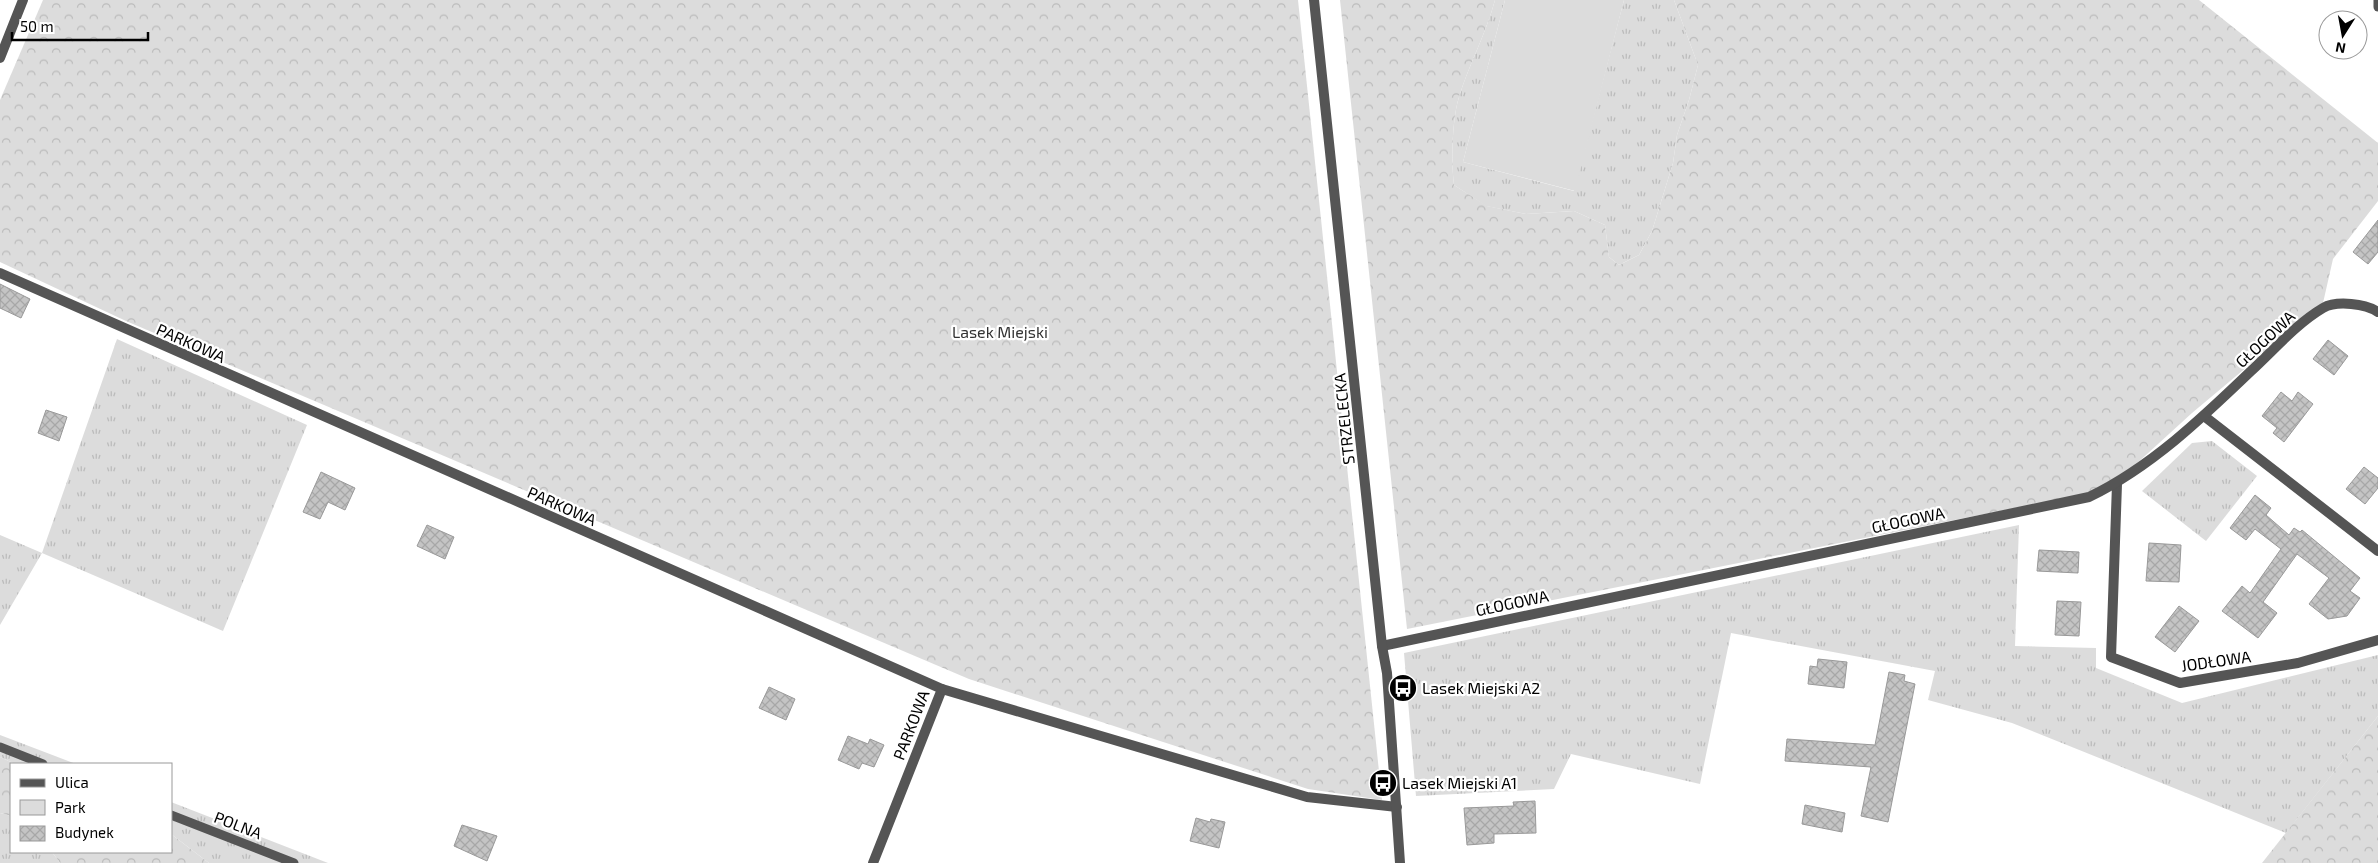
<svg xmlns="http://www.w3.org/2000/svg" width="2378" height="863" font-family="'Exo 2',sans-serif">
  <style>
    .grass { fill: url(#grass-tufts) }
    .forest { fill: url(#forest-crowns) }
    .park { fill: #dcdcdc }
    .building { fill: url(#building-cross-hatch); stroke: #999 }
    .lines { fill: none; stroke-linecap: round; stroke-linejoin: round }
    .service { stroke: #555; stroke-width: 9 }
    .minor { stroke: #555; stroke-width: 10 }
    .tertiary { stroke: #555; stroke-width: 10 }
    .labels { text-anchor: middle; stroke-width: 4.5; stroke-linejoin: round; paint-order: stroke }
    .park-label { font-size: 16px; fill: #333; stroke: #fff }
    .street-label { font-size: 16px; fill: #000; stroke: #fff }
    .poi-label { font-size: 16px; fill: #000; stroke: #fff; text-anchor: start }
  </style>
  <defs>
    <pattern id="grass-tufts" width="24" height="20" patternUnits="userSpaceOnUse" patternTransform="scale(1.25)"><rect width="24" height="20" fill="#dcdcdc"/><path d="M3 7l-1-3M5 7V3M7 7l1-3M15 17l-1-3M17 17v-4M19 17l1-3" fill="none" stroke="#bbb"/></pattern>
    <pattern id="forest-crowns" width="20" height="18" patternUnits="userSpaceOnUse" patternTransform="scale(1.25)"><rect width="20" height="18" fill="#dcdcdc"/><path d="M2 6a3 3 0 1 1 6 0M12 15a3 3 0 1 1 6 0" fill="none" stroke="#bbb"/></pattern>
    <pattern id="building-cross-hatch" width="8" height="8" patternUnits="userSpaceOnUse" patternTransform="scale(1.25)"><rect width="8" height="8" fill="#c4c4c4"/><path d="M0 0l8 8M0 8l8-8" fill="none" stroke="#a7a7a7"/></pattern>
  </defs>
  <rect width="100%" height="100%" fill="#fff"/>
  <g class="grass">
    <path d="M1495 0H1505L1463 162 1574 191 1624 0H1674L1698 65 1689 100 1677 135 1673 163 1652 231 1639 255 1619 265 1609 257 1605 225 1574 211 1526 214 1486 206 1454 185C1451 162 1452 119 1459 97 1469 64 1486 34 1495 0Z"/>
    <path d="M117 339 307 425 223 631 42 553 0 625V535L42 553Z"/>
    <path d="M2212 441 2257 476 2206 541 2142 491 2192 443Z"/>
    <path d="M2019 525 2015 646 2096 648V668L2182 703 2378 655V716L2286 833 2012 723 1928 700 1935 671 1731 633 1700 784 1571 754 1554 789 1416 796 1404 653Z"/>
    <path d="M0 735 76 764H15L0 757Z"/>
    <path d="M171 802 328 863H209L171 834Z"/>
    <path d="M0 813 11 816V852H52L60 863H0Z"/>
  </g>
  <g class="forest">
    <path d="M43 0H1298L1382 800 1308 789 969 679 126 321 0 262V100Z"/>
    <path d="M1340 0H1495C1486 34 1469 64 1459 97 1452 119 1451 162 1454 185L1487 206 1526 214 1574 211 1605 225 1609 257 1619 265 1639 255 1652 231 1673 163 1677 135 1689 100 1698 65 1674 0H2199L2378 143V201L2333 259 2323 303 2192 413 2135 465 2090 493 1407 629Z"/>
    <path d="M2378 716V863H2262Z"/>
    <path d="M0 757 15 764H11V816L0 813Z"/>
    <path d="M171 834 209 863H60L52 852H171Z"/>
  </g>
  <path class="park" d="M1505 0H1624L1575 191 1463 162Z"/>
  <g class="building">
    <path d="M2378 220V252L2368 264 2353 252Z"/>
    <path d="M0 284 30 299 21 318 0 308Z"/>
    <path d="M2328 340 2348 356 2334 375 2313 359Z"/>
    <path d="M2281 392 2292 401 2298 392 2313 404 2284 442 2273 433 2277 428 2262 416Z"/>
    <path d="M46 410 67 417 59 441 38 433Z"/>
    <path d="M2364 467 2378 478V488L2365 504 2346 489Z"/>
    <path d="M321 472 355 488 345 510 328 502 320 519 303 512Z"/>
    <path d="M2255 495 2271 508 2266 515 2289 535 2294 528 2300 532 2302 530 2360 578 2350 591 2360 598 2347 616 2328 619 2309 604 2329 578 2297 554 2263 602 2277 613 2258 638 2222 611 2242 586 2250 593 2281 549 2255 529 2246 540 2230 528Z"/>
    <path d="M427 525 454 537 445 559 417 546Z"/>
    <path d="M2149 543 2181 545 2179 582 2146 581Z"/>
    <path d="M2039 550 2079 552 2078 573 2037 571Z"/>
    <path d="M2057 601 2081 602 2079 636 2055 635Z"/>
    <path d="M2179 606 2199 621 2175 652 2155 637Z"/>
    <path d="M1818 659 1847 662 1844 688 1808 684 1810 666 1817 667Z"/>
    <path d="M1889 672 1905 675 1904 681 1915 684 1888 822 1861 816 1871 767 1785 761 1787 739 1875 745Z"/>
    <path d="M769 687 795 699 786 720 759 708Z"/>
    <path d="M848 736 868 744 870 739 884 745 874 767 862 763 859 769 838 760Z"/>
    <path d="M1535 801 1536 833 1494 834V843L1467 845 1464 808 1514 806 1513 802Z"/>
    <path d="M1805 805 1845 813 1842 832 1802 824Z"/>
    <path d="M1196 818 1210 822 1211 819 1225 822 1219 848 1190 841Z"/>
    <path d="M462 825 497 836 487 861 454 846Z"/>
  </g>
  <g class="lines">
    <g class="service">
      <path d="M2378 0V7"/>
      <path d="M0 747 43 764"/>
      <path d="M171 815 294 863"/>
    </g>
    <g class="minor">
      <path d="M0 58 23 0"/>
      <path d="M0 273 942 689 873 863"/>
      <path d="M2204 416 2378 551"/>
      <path d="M2117 484 2111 657 2180 683 2298 663 2378 640"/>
      <path d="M1382 646 2089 497C2151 467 2202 418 2251 371 2274 350 2296 324 2323 308 2337 300 2366 304 2378 312"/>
      <path d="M942 689 1307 797 1397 807"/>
    </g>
    <path class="tertiary" d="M1314 0 1382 646 1387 673 1400 863"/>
  </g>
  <defs>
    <symbol id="bus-disc" viewBox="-11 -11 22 22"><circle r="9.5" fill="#000" stroke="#fff"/><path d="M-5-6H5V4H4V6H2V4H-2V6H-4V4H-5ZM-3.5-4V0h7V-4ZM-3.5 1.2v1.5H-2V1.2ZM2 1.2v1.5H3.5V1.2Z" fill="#fff"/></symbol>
  </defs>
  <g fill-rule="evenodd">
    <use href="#bus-disc" x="1387" y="672" width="32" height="32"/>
    <use href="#bus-disc" x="1367" y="767" width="32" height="32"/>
  </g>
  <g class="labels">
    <g class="park-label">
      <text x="1000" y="338">Lasek Miejski</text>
    </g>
    <g class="street-label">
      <text transform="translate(2265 339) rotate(-43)" y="6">GŁOGOWA</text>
      <text transform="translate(191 343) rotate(24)" y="6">PARKOWA</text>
      <text transform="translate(1344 419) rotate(-96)" y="6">STRZELECKA</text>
      <text transform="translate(562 506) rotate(24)" y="6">PARKOWA</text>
      <text transform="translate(1908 520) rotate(-12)" y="6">GŁOGOWA</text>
      <text transform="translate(1512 603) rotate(-12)" y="6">GŁOGOWA</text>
      <text transform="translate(2216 661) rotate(-8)" y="6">JODŁOWA</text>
      <text transform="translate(911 725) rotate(-69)" y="6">PARKOWA</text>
      <text transform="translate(238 825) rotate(21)" y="6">POLNA</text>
    </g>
    <g class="poi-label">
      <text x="1422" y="694">Lasek Miejski A2</text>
      <text x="1402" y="789">Lasek Miejski A1</text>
    </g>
  </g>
  <rect x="10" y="763" width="162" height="90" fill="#ffffff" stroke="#999999"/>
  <rect x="20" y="779" width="25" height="8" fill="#555555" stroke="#999999"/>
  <text x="55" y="788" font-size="15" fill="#000000">Ulica</text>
  <rect x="20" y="800" width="25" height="15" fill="#dcdcdc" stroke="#999999"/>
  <text x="55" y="813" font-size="15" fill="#000000">Park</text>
  <rect x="20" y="826" width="25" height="15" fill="url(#building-cross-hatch)" stroke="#999999"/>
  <text x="55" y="838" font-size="15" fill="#000000">Budynek</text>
  <g transform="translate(2343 35) rotate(191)"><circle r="24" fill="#ffffff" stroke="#999999"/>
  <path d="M0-4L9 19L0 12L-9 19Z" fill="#000000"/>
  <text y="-8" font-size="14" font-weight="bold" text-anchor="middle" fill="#000000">N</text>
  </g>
  <path d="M12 32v8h136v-8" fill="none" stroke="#000000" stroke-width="2.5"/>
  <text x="20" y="32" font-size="15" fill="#000000" stroke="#ffffff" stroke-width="4" paint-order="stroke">50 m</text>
</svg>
